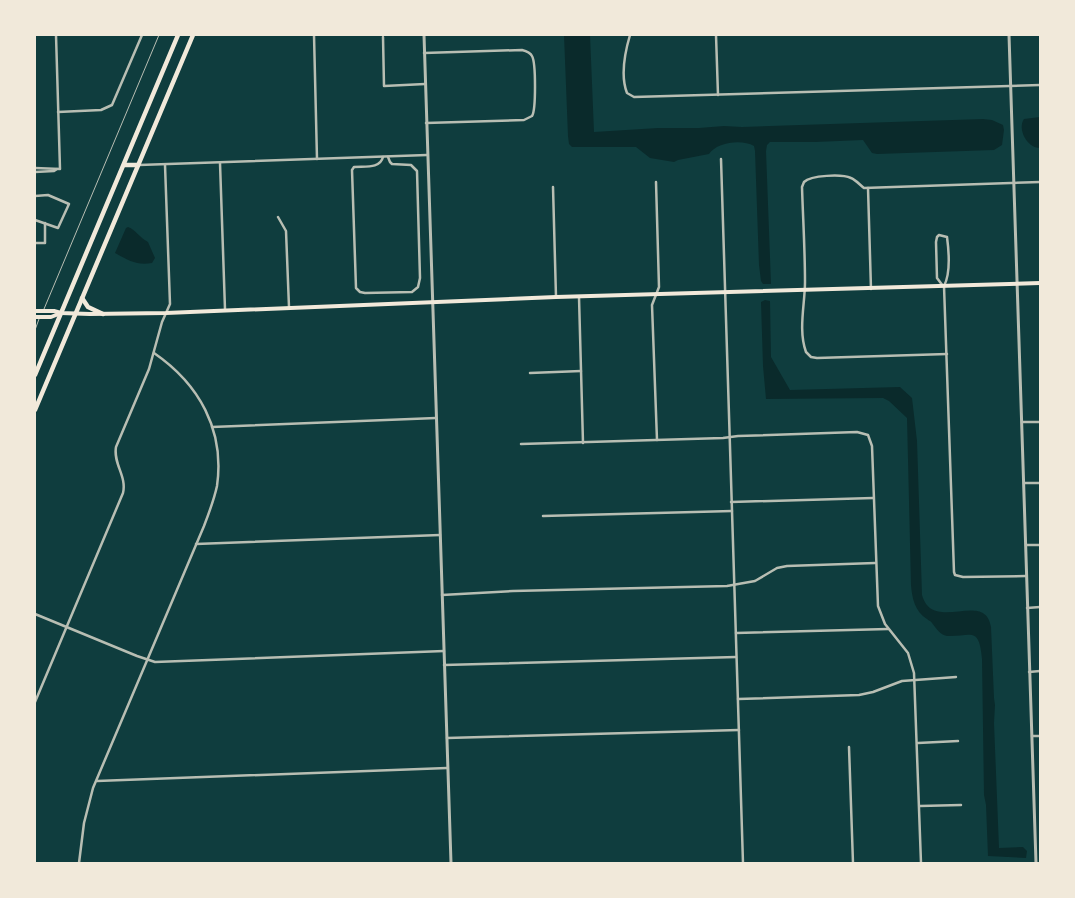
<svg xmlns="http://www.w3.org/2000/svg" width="1075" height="898" font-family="Mulish,sans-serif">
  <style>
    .water { fill: #0a2a2b }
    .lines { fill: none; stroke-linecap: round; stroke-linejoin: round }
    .service { stroke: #b8beb3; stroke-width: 1 }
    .minor { stroke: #b8beb3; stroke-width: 2.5 }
    .tertiary { stroke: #b8beb3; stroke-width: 3 }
    .secondary { stroke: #f1e9da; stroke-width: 4 }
    .trunk { stroke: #f1e9da; stroke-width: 4.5 }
  </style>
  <rect width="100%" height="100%" fill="#0f3d3e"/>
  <g class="water">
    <path d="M564 35H590L594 132 658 128H699L724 126 742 127 983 119 992 120 1003 125 1004 130 1002 145 994 150 877 154 872 153 863 140 815 142H770L767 145 766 151 771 284H763L761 281 759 265 755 151 754 146C742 139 717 142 709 154L678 160 674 162 650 158 636 147H572L569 144 568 136Z"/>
    <path d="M1040 117V148C1027 148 1017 129 1024 119Z"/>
    <path d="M128 227C136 230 140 238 148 242L155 258 152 263C137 266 128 260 115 253L126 228Z"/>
    <path d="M765 300 770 301 771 357 790 390 900 387 912 398 917 441 922 595C933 634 985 589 991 627L994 698 995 705 994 723 999 848 1023 847 1027 851 1026 858 988 856 986 805 984 795 982 659C979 625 971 637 947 636 940 635 936 628 932 623 931 621 929 621 927 619 915 612 912 598 911 585L907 418 889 401 883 398 766 399 763 366 761 302Z"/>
  </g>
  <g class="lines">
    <g class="service">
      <path d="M44 309 159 35"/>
      <path d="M35 330 39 319"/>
    </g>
    <g class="minor">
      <path d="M314 35 317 159"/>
      <path d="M630 35C625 52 620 75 627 93L634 97 1040 85"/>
      <path d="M716 35 718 95"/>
      <path d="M383 37 384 86 425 84"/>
      <path d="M424 53 522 50C526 51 530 52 532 56 536 63 536 110 532 116L524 120 426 123"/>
      <path d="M58 112 101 110 112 105 142 35"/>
      <path d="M383 157C380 169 365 166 354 167L352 170 356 288 360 292 365 293 412 292 418 287 420 278 417 171 411 165 392 164 390 162 388 157"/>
      <path d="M721 159 743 863"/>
      <path d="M220 163 225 309"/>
      <path d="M139 165 427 155"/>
      <path d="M35 168 60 169 56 35"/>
      <path d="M35 172 54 171 57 169"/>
      <path d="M656 182 659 287 652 305 657 440"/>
      <path d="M553 187 556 297"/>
      <path d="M868 188 871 289"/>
      <path d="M35 196 48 195 69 204 58 228 35 220"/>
      <path d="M278 217 286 231 289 307"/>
      <path d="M35 243H45V223"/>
      <path d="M943 286 937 278 936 242 937 237 939 235 947 237C949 252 951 273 944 286L954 572 955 575 963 577 1026 576"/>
      <path d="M579 297 583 443"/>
      <path d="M947 354 817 358 811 357 806 352C798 330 805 304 805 282 805 250 803 219 802 187L804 182C811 175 842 174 851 178 856 180 860 185 864 188L1040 182"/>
      <path d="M530 373 581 371"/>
      <path d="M1022 422H1040"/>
      <path d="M212 427 436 418"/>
      <path d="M521 444 723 438 738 436 857 432 868 435 872 446 878 606 885 624 908 653 914 673 921 863"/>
      <path d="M1024 483H1040"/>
      <path d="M731 502 873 498"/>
      <path d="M543 516 732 511"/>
      <path d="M196 544 440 535"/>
      <path d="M1026 545H1040"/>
      <path d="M442 595 513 591 727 586 755 581 777 568 787 566 875 563"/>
      <path d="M1027 608 1040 607"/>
      <path d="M35 614 137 656 155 662 444 651"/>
      <path d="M736 633 888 629"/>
      <path d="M444 665 736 657"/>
      <path d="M1029 672 1040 671"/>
      <path d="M738 699 859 695 873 692 902 681 956 677"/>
      <path d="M35 702 123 493C127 476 113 464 116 447L149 369 162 322 170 304 165 165"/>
      <path d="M1032 736H1040"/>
      <path d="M447 738 739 730"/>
      <path d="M918 743 958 741"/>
      <path d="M849 747 853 863"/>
      <path d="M97 781 447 768"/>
      <path d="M920 806 961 805"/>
      <path d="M79 863 84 823 93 788 204 526C209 513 214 500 217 486 225 430 199 384 154 353"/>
    </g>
    <g class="tertiary">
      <path d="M424 35 451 863"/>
      <path d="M1009 35 1036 863"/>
    </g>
    <g class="secondary">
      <path d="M35 311H54L61 313 90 314 166 313 556 297 1040 283"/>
      <path d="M35 317H51L61 313"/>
    </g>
    <g class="trunk">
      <path d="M124 165H138"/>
      <path d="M82 298 88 307 103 314"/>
      <path d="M35 375 178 35"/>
      <path d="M35 410 193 35"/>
    </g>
  </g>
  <rect width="1075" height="898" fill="none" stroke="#f1e9da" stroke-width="72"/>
</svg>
